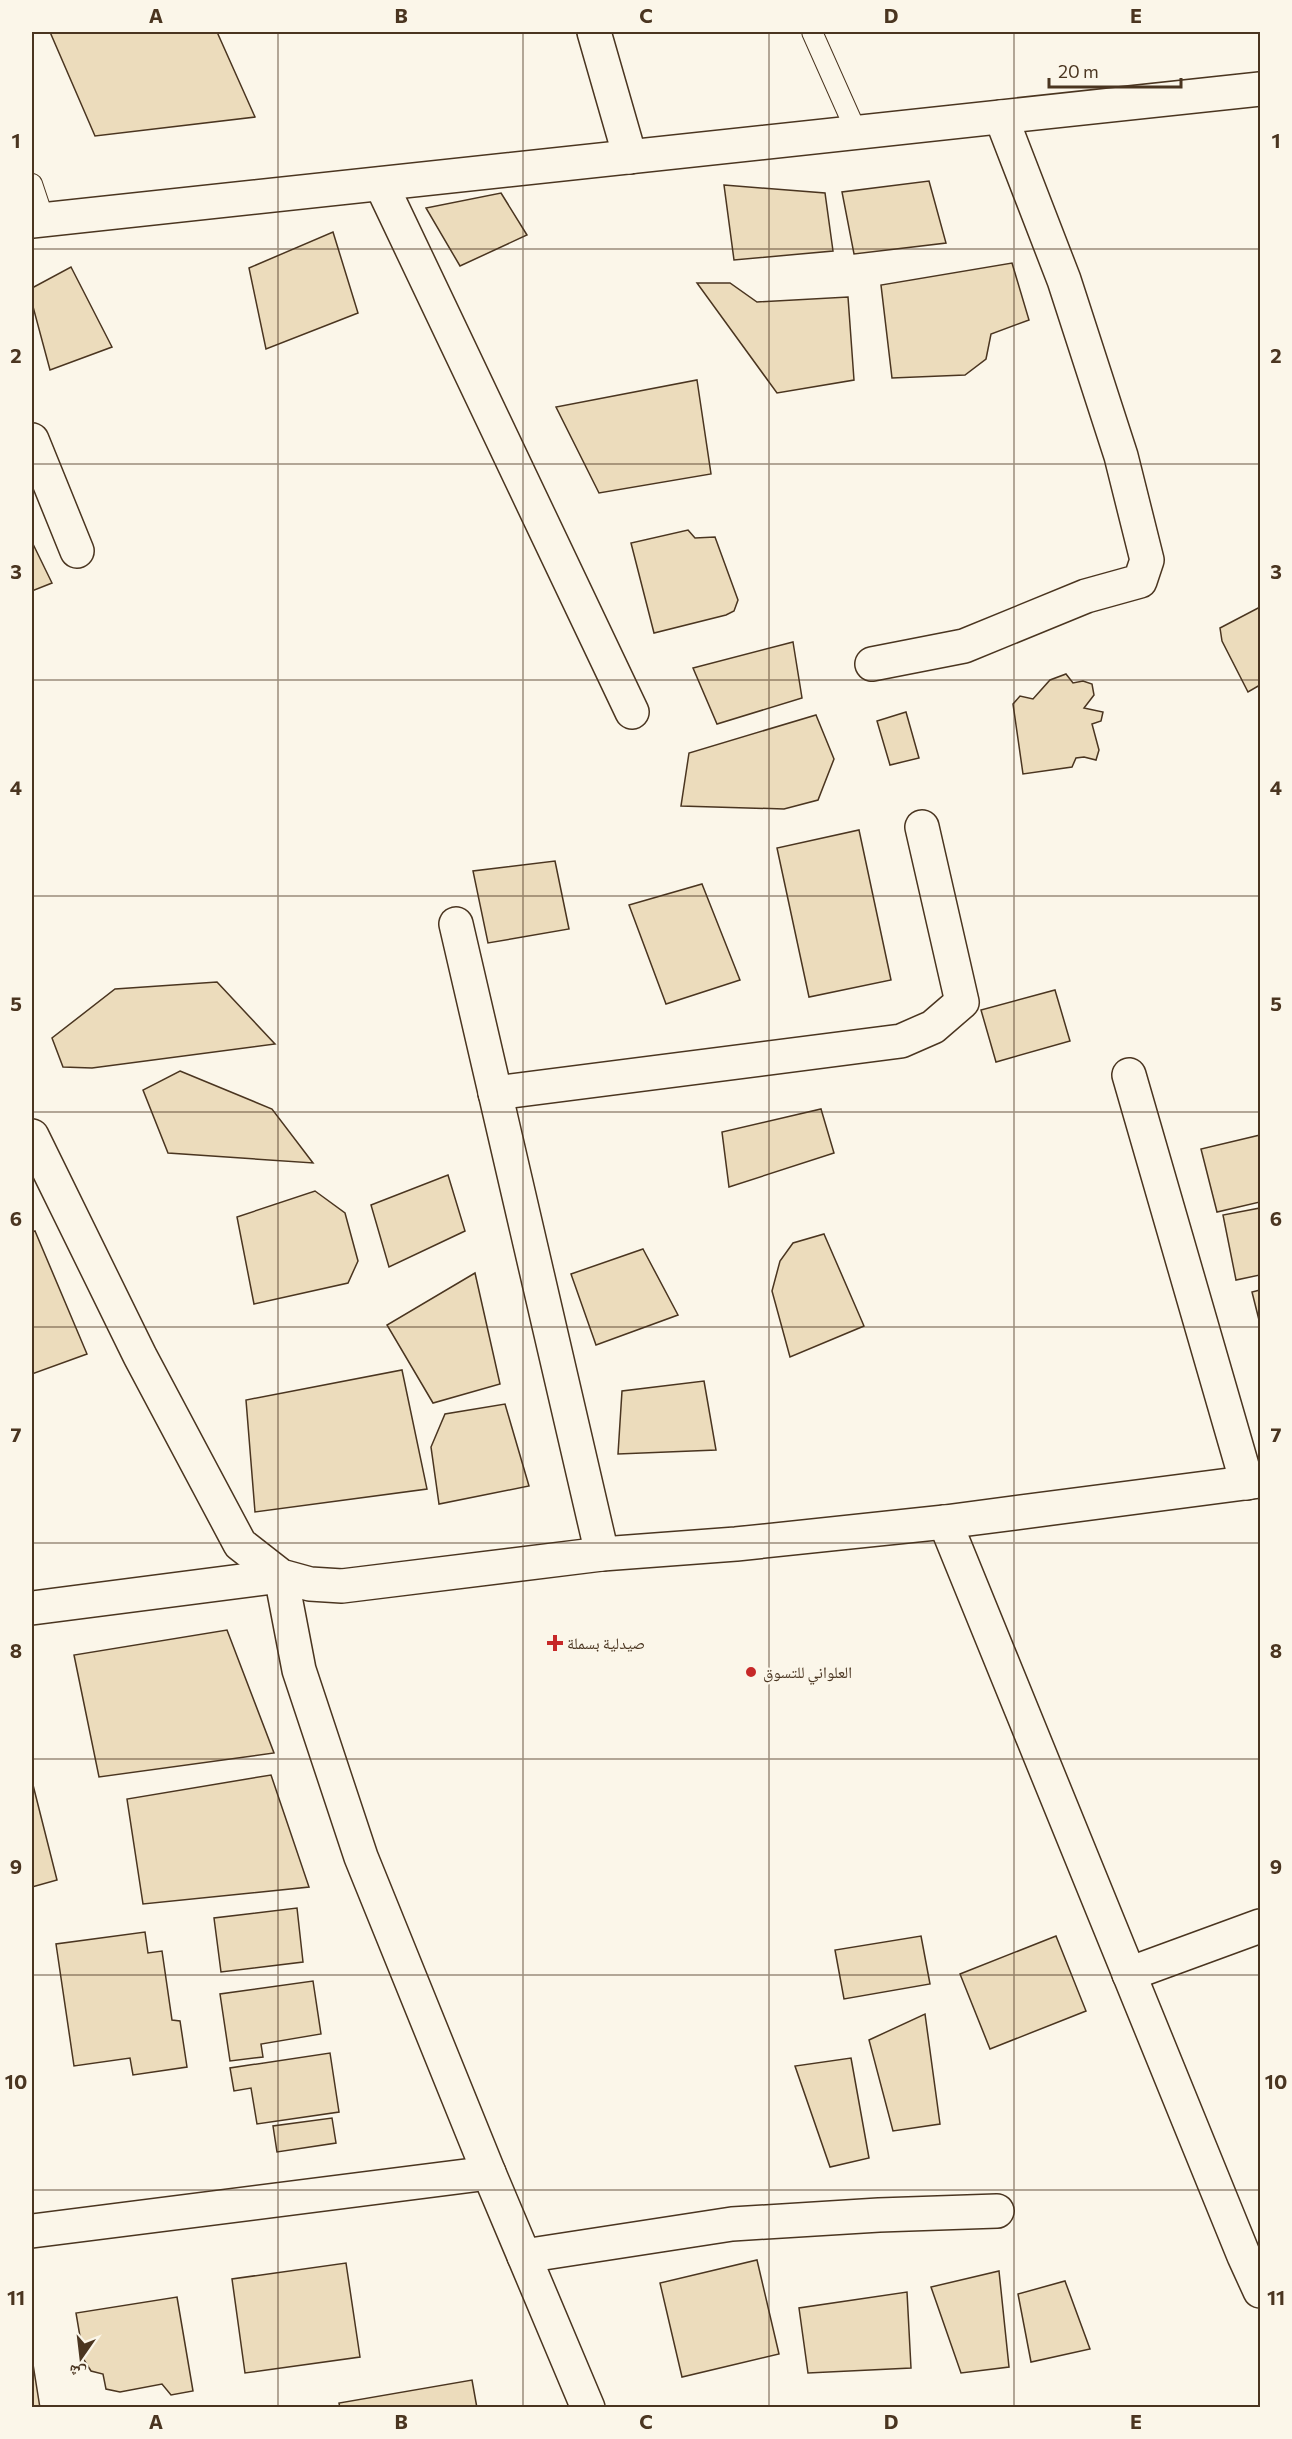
<svg xmlns="http://www.w3.org/2000/svg" width="1292" height="2439" font-family="Commissioner,'Noto Naskh Arabic',sans-serif">
  <style>
    .building { fill: #ecdcbc; stroke: #4a3520; stroke-width: 1.5 }
    .lines { fill: none; stroke-linecap: round; stroke-linejoin: round }
    .service-casing { stroke: #4a3520; stroke-width: 22 }
    .minor-casing { stroke: #4a3520; stroke-width: 36 }
    .tertiary-casing { stroke: #4a3520; stroke-width: 36 }
    .service { stroke: #fbf6e9; stroke-width: 20 }
    .minor { stroke: #fbf6e9; stroke-width: 33 }
    .tertiary { stroke: #fbf6e9; stroke-width: 33 }
    .grid { fill: none; stroke: #4a3520; stroke-width: 1.5; stroke-opacity: 0.55 }
    .poi-dot { fill: #c62828; stroke: #fbf6e9; stroke-width: 2 }
    .labels { text-anchor: middle; stroke-width: 4.5; stroke-linejoin: round; paint-order: stroke }
    .poi-label { font-size: 16px; fill: #4a3520; stroke: #fbf6e9; text-anchor: start }
    .neatline { fill: none; stroke: #4a3520; stroke-width: 2 }
    .grid-label { font-size: 20px; text-anchor: middle; font-weight: bold; fill: #4a3520 }
  </style>
  <rect width="100%" height="100%" fill="#fbf6e9"/>
  <g class="building">
    <path d="M50 32H217L255 117 95 136Z"/>
    <path d="M929 181 946 243 854 254 842 192Z"/>
    <path d="M724 185 825 193 833 251 734 260Z"/>
    <path d="M501 193 527 235 460 266 426 208Z"/>
    <path d="M333 232 358 313 266 349 249 268Z"/>
    <path d="M1012 263 1029 320 991 334 986 359 965 375 892 378 881 285Z"/>
    <path d="M71 267 112 347 50 370 32 303V288Z"/>
    <path d="M697 283H730L757 302 848 297 854 380 777 393Z"/>
    <path d="M697 380 711 474 599 493 556 407Z"/>
    <path d="M688 530 695 538 715 537 738 600 734 611 726 615 654 633 631 543Z"/>
    <path d="M32 542 52 583 32 591Z"/>
    <path d="M1260 607V685L1248 692 1222 641 1220 628Z"/>
    <path d="M793 642 802 698 717 724 693 668Z"/>
    <path d="M1066 674 1073 683 1083 681 1092 684 1094 695 1084 708 1103 712 1101 721 1092 724 1099 750 1096 760 1084 757 1076 758 1072 767 1023 774 1013 704 1020 696 1033 699 1050 680Z"/>
    <path d="M906 712 919 758 890 765 877 721Z"/>
    <path d="M816 715 834 759 818 800 784 809 681 806 689 753Z"/>
    <path d="M859 830 891 980 809 997 777 848Z"/>
    <path d="M555 861 569 929 488 943 473 871Z"/>
    <path d="M702 884 740 980 666 1004 629 905Z"/>
    <path d="M217 982 275 1044 92 1068 63 1067 52 1038 115 989Z"/>
    <path d="M1055 990 1070 1041 996 1062 981 1010Z"/>
    <path d="M180 1071 272 1109 313 1163 168 1153 143 1090Z"/>
    <path d="M821 1109 834 1153 729 1187 722 1132Z"/>
    <path d="M1260 1135V1202L1217 1212 1201 1149Z"/>
    <path d="M448 1175 465 1231 389 1267 371 1205Z"/>
    <path d="M315 1191 345 1213 358 1261 348 1283 254 1304 237 1217Z"/>
    <path d="M1260 1208V1275L1236 1280 1223 1215Z"/>
    <path d="M35 1231 87 1354 32 1374V1232Z"/>
    <path d="M824 1234 864 1326 790 1357 772 1291 780 1261 793 1243Z"/>
    <path d="M643 1249 678 1315 596 1345 571 1274Z"/>
    <path d="M475 1273 500 1384 433 1403 387 1325Z"/>
    <path d="M1260 1290V1324L1252 1292Z"/>
    <path d="M402 1370 427 1489 255 1512 246 1400Z"/>
    <path d="M704 1381 716 1450 618 1454 622 1391Z"/>
    <path d="M505 1404 529 1486 439 1504 431 1447 445 1414Z"/>
    <path d="M227 1630 274 1753 99 1777 74 1655Z"/>
    <path d="M271 1775 309 1887 143 1904 127 1799Z"/>
    <path d="M32 1781 57 1880 32 1887Z"/>
    <path d="M297 1908 303 1962 221 1972 214 1918Z"/>
    <path d="M145 1932 148 1953 162 1951 172 2020 180 2021 187 2067 133 2075 130 2058 74 2066 56 1944Z"/>
    <path d="M921 1936 930 1984 844 1999 835 1950Z"/>
    <path d="M1056 1936 1086 2011 990 2049 960 1974Z"/>
    <path d="M313 1981 321 2034 261 2044 263 2057 230 2061 220 1994Z"/>
    <path d="M925 2014 940 2124 893 2131 869 2040Z"/>
    <path d="M330 2053 339 2112 257 2124 251 2088 234 2091 230 2068Z"/>
    <path d="M851 2058 869 2158 830 2167 795 2066Z"/>
    <path d="M332 2118 336 2143 277 2152 273 2126Z"/>
    <path d="M757 2260 779 2354 682 2377 660 2283Z"/>
    <path d="M346 2263 360 2357 245 2373 232 2279Z"/>
    <path d="M999 2271 1009 2367 961 2373 931 2287Z"/>
    <path d="M1065 2281 1090 2349 1031 2362 1018 2294Z"/>
    <path d="M907 2292 911 2368 808 2373 799 2308Z"/>
    <path d="M177 2297 193 2391 171 2395 162 2384 120 2392 106 2389 103 2374 91 2371 84 2360 76 2313Z"/>
    <path d="M32 2358 40 2408H32Z"/>
    <path d="M472 2380 477 2408H340L339 2403Z"/>
  </g>
  <g class="lines">
    <defs>
      <g id="service">
        <path d="M812 32 857 133"/>
        <path d="M32 184 44 220"/>
      </g>
      <g id="minor">
        <path d="M594 32 630 157"/>
        <path d="M381 184 632 712"/>
        <path d="M32 221 1260 89"/>
        <path d="M32 440 77 551"/>
        <path d="M872 664 964 646 1086 596 1140 581 1147 560 1121 456 1064 280 1001 117"/>
        <path d="M456 924 602 1554"/>
        <path d="M1129 1075 1247 1483"/>
        <path d="M495 1093 901 1041 933 1027 962 1002 922 827"/>
        <path d="M945 1522 1244 2256 1260 2291"/>
        <path d="M32 1608 281 1576 299 1670 361 1857 489 2173 588 2408"/>
        <path d="M1129 1974 1260 1926"/>
        <path d="M32 2231 489 2173"/>
        <path d="M524 2256 732 2224 879 2215 997 2211"/>
      </g>
      <path id="tertiary" d="M32 1136 140 1356 240 1544 281 1576 310 1584 342 1586 602 1554 736 1544 945 1522 1260 1481"/>
    </defs>
    <use href="#service" class="service-casing"/>
    <use href="#minor" class="minor-casing"/>
    <use href="#tertiary" class="tertiary-casing"/>
    <use href="#service" class="service"/>
    <use href="#minor" class="minor"/>
    <use href="#tertiary" class="tertiary"/>
  </g>
  <path class="grid" d="M278 32V2408M523 32V2408M769 32V2408M1014 32V2408M32 249H1260M32 464H1260M32 680H1260M32 896H1260M32 1112H1260M32 1327H1260M32 1543H1260M32 1759H1260M32 1975H1260M32 2190H1260"/>
  <g class="poi-dot">
    <path d="M552 1634h6v6h6v6h-6v6h-6v-6h-6v-6h6z"/>
    <circle cx="751" cy="1672" r="6"/>
  </g>
  <g class="labels">
    <g class="poi-label">
      <text x="567" y="1649">صيدلية بسملة</text>
      <text x="763" y="1678">العلواني للتسوق</text>
    </g>
  </g>
  <rect width="1292" height="2439" fill="none" stroke="#fbf6e9" stroke-width="66"/>
  <g transform="translate(81 2358) rotate(194)" stroke="#fbf6e9" stroke-width="4.5" paint-order="stroke">
  <path d="M0-4.5L10 22L0 15L-10 22Z" fill="#4a3520"/>
  <text y="-9" font-size="16" font-weight="bold" text-anchor="middle" fill="#4a3520">ش</text>
  </g>
  <path d="M1049 78v9h132v-9" fill="none" stroke="#4a3520" stroke-width="3"/>
  <text x="1058" y="78" font-size="18" fill="#4a3520" stroke="#fbf6e9" stroke-width="4.5" paint-order="stroke">20 m</text>
  <rect x="33" y="33" width="1226" height="2373" class="neatline"/>
  <g class="grid-label">
    <text x="156" y="23">A</text>
    <text x="401" y="23">B</text>
    <text x="646" y="23">C</text>
    <text x="891" y="23">D</text>
    <text x="1136" y="23">E</text>
    <text x="16" y="148">1</text>
    <text x="1276" y="148">1</text>
    <text x="16" y="363">2</text>
    <text x="1276" y="363">2</text>
    <text x="16" y="579">3</text>
    <text x="1276" y="579">3</text>
    <text x="16" y="795">4</text>
    <text x="1276" y="795">4</text>
    <text x="16" y="1011">5</text>
    <text x="1276" y="1011">5</text>
    <text x="16" y="1226">6</text>
    <text x="1276" y="1226">6</text>
    <text x="16" y="1442">7</text>
    <text x="1276" y="1442">7</text>
    <text x="16" y="1658">8</text>
    <text x="1276" y="1658">8</text>
    <text x="16" y="1874">9</text>
    <text x="1276" y="1874">9</text>
    <text x="16" y="2089">10</text>
    <text x="1276" y="2089">10</text>
    <text x="16" y="2305">11</text>
    <text x="1276" y="2305">11</text>
    <text x="156" y="2429">A</text>
    <text x="401" y="2429">B</text>
    <text x="646" y="2429">C</text>
    <text x="891" y="2429">D</text>
    <text x="1136" y="2429">E</text>
  </g>
</svg>
